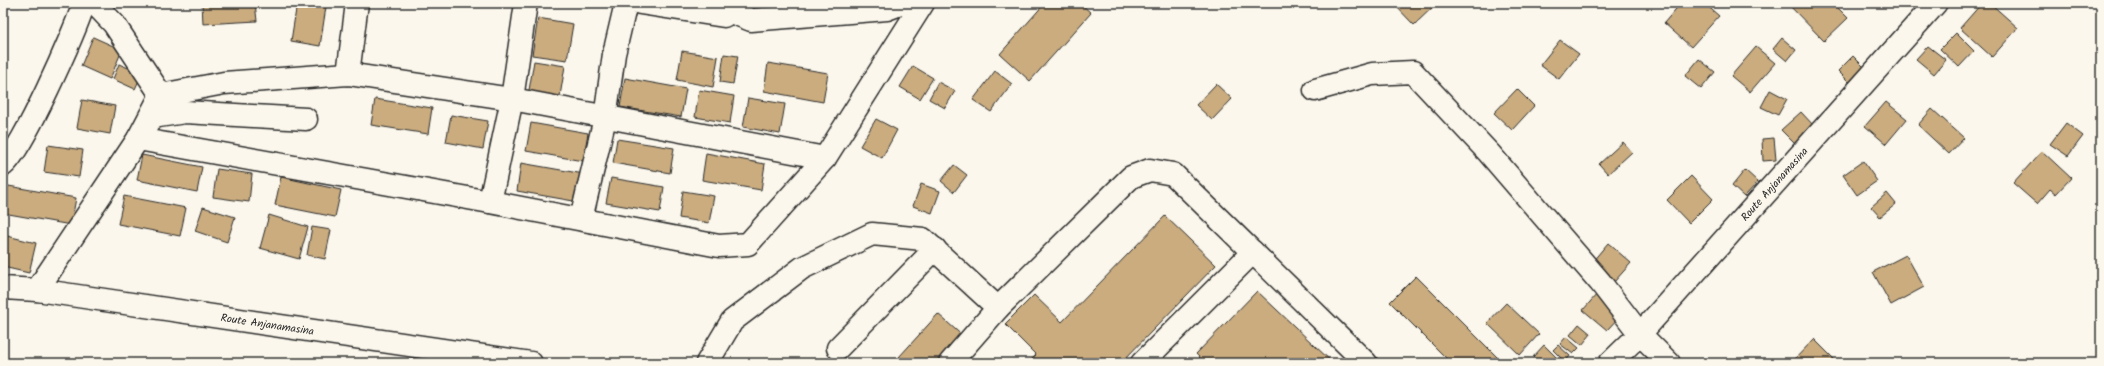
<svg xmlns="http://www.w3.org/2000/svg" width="2104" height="366" font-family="Kalam,sans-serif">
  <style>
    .building { fill: #caac7f; stroke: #2b2b2b }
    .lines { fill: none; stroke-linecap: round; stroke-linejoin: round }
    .minor-casing { stroke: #2b2b2b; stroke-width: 25 }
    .minor { stroke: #fbf7ec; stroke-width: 22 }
    .labels { text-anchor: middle; stroke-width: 4; stroke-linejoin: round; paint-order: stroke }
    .street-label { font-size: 11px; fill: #2b2b2b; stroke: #fbf7ec }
  </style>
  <rect width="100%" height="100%" fill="#fbf7ec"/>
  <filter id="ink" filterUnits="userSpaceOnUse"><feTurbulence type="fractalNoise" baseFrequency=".025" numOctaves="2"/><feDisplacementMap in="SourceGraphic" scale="8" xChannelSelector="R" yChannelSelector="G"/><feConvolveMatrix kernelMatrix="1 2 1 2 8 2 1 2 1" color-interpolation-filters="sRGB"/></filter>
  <g filter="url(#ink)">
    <g class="building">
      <path d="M202 3H255L257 21 203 24Z"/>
      <path d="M297 3 326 7 320 46 291 41Z"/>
      <path d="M1045 3H1080L1091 13 1030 81 1000 54Z"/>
      <path d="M1393 3H1437L1414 25Z"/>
      <path d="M1681 3H1704L1719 16 1691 47 1664 23Z"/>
      <path d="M1787 3H1833L1848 18 1824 41Z"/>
      <path d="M1982 3H1990L2018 28 1992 57 1960 28Z"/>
      <path d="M538 18 573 24 567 60 532 55Z"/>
      <path d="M1956 33 1974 51 1959 67 1940 49Z"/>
      <path d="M93 37 122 50 110 79 81 66Z"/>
      <path d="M1782 38 1796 50 1787 61 1773 49Z"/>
      <path d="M1560 40 1579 54 1559 79 1540 65Z"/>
      <path d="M1928 46 1946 60 1934 74 1916 59Z"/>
      <path d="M1756 47 1775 63 1750 92 1731 76Z"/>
      <path d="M682 51 718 57 713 87 677 80Z"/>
      <path d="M724 54 738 56 733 84 720 82Z"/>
      <path d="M1853 56 1864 67 1849 82 1838 71Z"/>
      <path d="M1699 59 1715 72 1701 89 1685 76Z"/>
      <path d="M534 61 565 66 559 102 528 96Z"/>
      <path d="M768 63 828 73 823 102 764 91Z"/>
      <path d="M119 64 142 74 135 89 113 79Z"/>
      <path d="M913 66 933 78 920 99 900 87Z"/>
      <path d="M995 71 1012 84 991 112 973 100Z"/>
      <path d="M625 78 686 89 681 117 620 107Z"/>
      <path d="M938 82 955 91 945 108 929 99Z"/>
      <path d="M1216 84 1232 99 1212 120 1196 105Z"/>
      <path d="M1517 89 1534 106 1512 130 1494 113Z"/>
      <path d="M699 90 734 96 730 123 695 117Z"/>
      <path d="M1770 90 1787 99 1778 115 1761 107Z"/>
      <path d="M748 98 785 104 780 134 743 127Z"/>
      <path d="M375 99 432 108 428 134 371 125Z"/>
      <path d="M82 100 115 106 110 134 77 128Z"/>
      <path d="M1886 102 1907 119 1886 144 1865 126Z"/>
      <path d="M1932 109 1964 138 1949 154 1918 125Z"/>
      <path d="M1801 112 1814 126 1795 144 1781 130Z"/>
      <path d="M451 115 488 121 483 149 446 142Z"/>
      <path d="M876 119 897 130 882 158 860 146Z"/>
      <path d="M531 123 588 133 583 161 526 151Z"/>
      <path d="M2066 123 2083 136 2068 156 2050 144Z"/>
      <path d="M1774 138 1776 160 1763 161 1762 139Z"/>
      <path d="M617 139 674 148 670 173 613 163Z"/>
      <path d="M1623 142 1632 152 1608 174 1599 164Z"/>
      <path d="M48 145 83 150 79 177 44 172Z"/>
      <path d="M2042 151 2071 178 2056 194 2050 189 2037 204 2013 183Z"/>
      <path d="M706 153 765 164 761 190 702 180Z"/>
      <path d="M142 155 202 167 197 192 137 180Z"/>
      <path d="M1863 161 1877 181 1857 195 1843 175Z"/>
      <path d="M521 163 584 174 579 202 517 191Z"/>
      <path d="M954 165 967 175 954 192 941 181Z"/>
      <path d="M217 169 252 174 249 202 213 197Z"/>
      <path d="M1745 170 1758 182 1744 197 1732 186Z"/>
      <path d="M1691 176 1713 199 1689 223 1667 200Z"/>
      <path d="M281 177 341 190 335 217 275 205Z"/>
      <path d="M611 178 664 187 660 212 606 203Z"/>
      <path d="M921 184 940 191 932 213 913 206Z"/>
      <path d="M3 185 76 198 71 225 3 213Z"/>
      <path d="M683 191 714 196 709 223 679 218Z"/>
      <path d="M1887 193 1896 204 1880 217 1871 207Z"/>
      <path d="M124 196 186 208 180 236 118 224Z"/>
      <path d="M203 207 235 217 227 242 195 231Z"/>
      <path d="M269 215 308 227 299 259 260 248Z"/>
      <path d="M1165 216 1216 265 1121 363H1028L1036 355 1005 324 1034 295 1062 322Z"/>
      <path d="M312 227 331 230 325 259 307 255Z"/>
      <path d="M3 235 36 243 29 273 3 267Z"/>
      <path d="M1608 243 1631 263 1614 282 1592 262Z"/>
      <path d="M1906 255 1924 287 1891 305 1873 272Z"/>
      <path d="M1416 276 1503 363H1451L1390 302Z"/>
      <path d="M1257 291 1333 363H1205L1196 354Z"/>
      <path d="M1597 294 1621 315 1607 330 1583 310Z"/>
      <path d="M1506 303 1539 334 1520 355 1487 323Z"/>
      <path d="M938 314 965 338 943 363H905L899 357Z"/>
      <path d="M1579 324 1591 334 1582 345 1570 335Z"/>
      <path d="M1566 337 1579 348 1573 354 1560 344Z"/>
      <path d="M1814 339 1835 360 1832 363H1791Z"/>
      <path d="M1544 345 1562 363H1539L1533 357Z"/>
      <path d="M1558 345 1570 356 1565 362 1553 350Z"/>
    </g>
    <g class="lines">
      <defs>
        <g id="minor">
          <path d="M94 3 114 24 161 95"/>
          <path d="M640 3 724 16"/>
          <path d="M708 3 751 20 887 9 903 3"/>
          <path d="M348 74 357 3"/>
          <path d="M1315 90 1372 74 1413 72 1489 153 1600 282 1640 334 1669 363"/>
          <path d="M306 119 185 112 152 117 138 139 490 202 719 246 748 244 825 158 923 3"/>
          <path d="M3 165C21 154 76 29 84 3"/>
          <path d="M490 202 512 99 526 3"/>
          <path d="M581 219 605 118 614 54 626 3"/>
          <path id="s1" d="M3 288 37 290 531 363"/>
          <path d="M37 290 138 139 161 95 224 83 348 74 512 99 825 158"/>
          <path d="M998 308 1131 177 1150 170 1173 174 1366 363"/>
          <path d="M838 348 935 249"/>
          <path d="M707 363 732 321 802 268 872 234 923 239 998 308 950 363"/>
          <path d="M1142 363 1253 252"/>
          <path id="s2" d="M1610 363 1640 334 1936 3"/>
        </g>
      </defs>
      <use href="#minor" class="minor-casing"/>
      <use href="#minor" class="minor"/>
    </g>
  </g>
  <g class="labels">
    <g class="street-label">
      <text dy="4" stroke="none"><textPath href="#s2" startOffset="243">Route Anjanamasina</textPath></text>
      <text dy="4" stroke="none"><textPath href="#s1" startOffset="267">Route Anjanamasina</textPath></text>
    </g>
  </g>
  <rect width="2104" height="366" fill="none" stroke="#fbf7ec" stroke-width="16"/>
  <rect x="8" y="8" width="2088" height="350" fill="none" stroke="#2b2b2b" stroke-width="1.5" filter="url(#ink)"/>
</svg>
